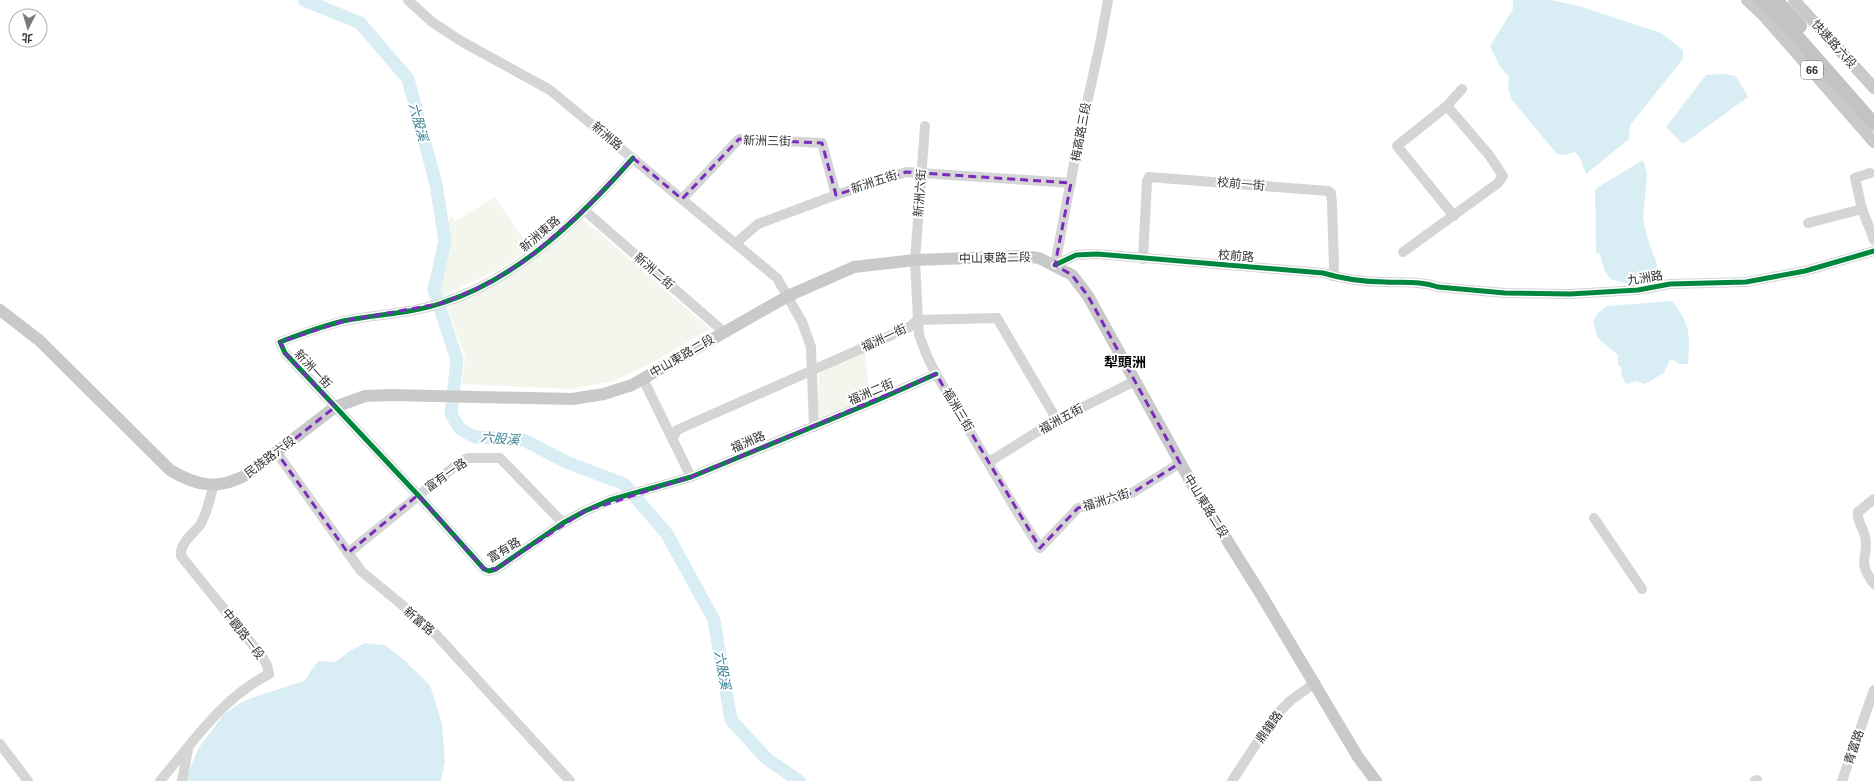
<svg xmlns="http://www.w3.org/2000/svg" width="1874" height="781" font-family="Helvetica,'Noto Sans TC',sans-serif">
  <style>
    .green { fill: #f3f6ed }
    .water { fill: #d9eef4 }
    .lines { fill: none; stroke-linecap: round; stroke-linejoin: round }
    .river { stroke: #d9eef4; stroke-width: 13 }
    .minor { stroke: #d5d5d5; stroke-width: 10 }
    .major { stroke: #c9c9c9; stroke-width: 12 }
    .highway { stroke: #c3c3c3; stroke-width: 14 }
    .cycleway-casing { stroke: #fff; stroke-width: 8 }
    .cycleway { stroke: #00873e; stroke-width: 5 }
    .marked { fill: none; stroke: #7b2cbf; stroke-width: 3; stroke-dasharray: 8 5; stroke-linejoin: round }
    .labels { text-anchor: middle; stroke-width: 4; stroke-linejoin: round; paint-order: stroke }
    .shield { fill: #fff; stroke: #6f6f6f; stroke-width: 1 }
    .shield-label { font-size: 11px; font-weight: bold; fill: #313131 }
    .street-label { font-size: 12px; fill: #313131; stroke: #fff }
    .water-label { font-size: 13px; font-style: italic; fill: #367f92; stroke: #fff }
    .quarter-label { font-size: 14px; font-weight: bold; fill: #000; stroke: #fff }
  </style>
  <rect width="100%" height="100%" fill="#fff"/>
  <g class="green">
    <path d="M495 197 530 249 496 271 439 297 437 282 450 218 453 216 454 222Z"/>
    <path d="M583 219 710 329 648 365 611 382 570 389 462 384 465 356 447 308 478 292 521 268Z"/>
    <path d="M865 350 870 400 823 418 818 414 819 374Z"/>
  </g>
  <g class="water">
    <path d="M1513 0H1551L1579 6 1661 33 1683 50V59L1630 125 1629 139 1586 174 1580 158 1575 152 1564 155 1557 154 1512 100 1508 89 1509 77 1499 65 1490 46 1513 9Z"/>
    <path d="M1723 74 1736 76 1748 97 1683 144 1666 127 1706 75Z"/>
    <path d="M1643 160 1647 174 1643 219 1647 237 1657 264 1654 277 1638 287 1610 279 1604 269 1600 254 1596 252 1595 189Z"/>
    <path d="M1672 301C1691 325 1690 335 1688 364H1680L1670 359 1664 373 1645 384 1636 381 1626 384 1621 374 1622 368 1618 365V355L1598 338 1593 322 1598 313 1607 306Z"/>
    <path d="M365 643 385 645 404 660 430 685 442 724 445 762 441 781H185L198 749 224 714 242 702 254 697 304 681 318 661 335 662 350 651Z"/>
  </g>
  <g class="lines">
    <path class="river" d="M304 0 360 23 408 79 436 184 445 241 434 290 457 360 451 414 460 429 475 437 524 440 566 462 624 484 667 534 714 620 731 720 767 759 799 781"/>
    <g class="minor">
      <path d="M408 0 432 22 461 41 550 90 777 278 802 322 811 347 814 427"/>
      <path d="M925 126 915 260 918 320 919 335 927 356 936 374 1019 515 1040 548 1078 508 1132 493 1180 463"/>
      <path d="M633 158C581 217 518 279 442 303 410 314 376 314 343 321 322 326 301 334 280 342L285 353 418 495 484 569 489 571 496 569 563 523 585 511 610 500 691 477 873 402 936 374"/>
      <path d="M1870 173 1855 178 1862 209 1874 240"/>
      <path d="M682 199 739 139 822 143 836 195"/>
      <path d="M584 210 724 332"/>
      <path d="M1454 216 1397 146 1447 106 1462 89"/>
      <path d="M1808 223 1862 209"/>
      <path d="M736 243 758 224 836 195 906 172 1071 183"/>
      <path d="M1403 252 1498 183 1503 176 1489 155 1447 106"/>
      <path d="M1143 259 1147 181 1149 177 1328 191 1331 193 1332 203 1334 266 1333 276"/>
      <path d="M1055 265 1076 255 1097 254 1323 273C1343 279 1364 282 1385 282 1403 283 1421 281 1438 287L1505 293 1570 294 1638 290 1670 284 1746 282 1805 271 1874 251"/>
      <path d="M1055 265 1077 148 1100 44 1108 0"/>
      <path d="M643 379 691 477"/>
      <path d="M673 438 677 430 908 328 918 320 997 318 1057 420"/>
      <path d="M277 453 361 571 430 628 570 781"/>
      <path d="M989 462 1053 422 1135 381"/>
      <path d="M1874 499 1858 512C1857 523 1863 527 1865 536 1870 559 1855 559 1874 584"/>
      <path d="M1594 518 1642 589"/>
      <path d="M348 553 460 462 468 458H500L563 523"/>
      <path d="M0 744 28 781"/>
      <path d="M160 781C194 741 221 699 269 674L267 665 261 655 181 556C179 544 193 534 200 525 207 514 210 497 214 485"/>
      <path d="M182 781 188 750"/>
      <path d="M1232 781 1273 718 1291 700 1315 683"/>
      <path d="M1755 781 1757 780"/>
      <path d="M1842 781 1874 690"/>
    </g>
    <g class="major">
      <path d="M1747 0 1765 17 1874 142"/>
      <path d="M1794 0 1874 88"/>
      <path d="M0 310 40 341 170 470C198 487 219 490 248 474L335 407 365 396 391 395 572 399 604 394 632 385 788 296 854 267 915 260 1023 256 1039 258 1072 275 1088 296 1192 484 1262 596 1358 757 1376 781"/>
    </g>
    <g class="highway">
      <path d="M1762 0 1788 26 1874 124"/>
      <path d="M1776 0 1800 26"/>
    </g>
    <defs>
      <g id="cycleway">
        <path d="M633 158C581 217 518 279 442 303 410 314 376 314 343 321 322 326 301 334 280 342L285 353 418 495 484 569 489 571 496 569 563 523 585 511 610 500 691 477 873 402 936 374"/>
        <path d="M1055 265 1076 255 1097 254 1323 273C1343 279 1364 282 1385 282 1403 283 1421 281 1438 287L1505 293 1570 294 1638 290 1670 284 1746 282 1805 271 1874 251"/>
      </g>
    </defs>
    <use href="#cycleway" class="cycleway-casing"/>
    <use href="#cycleway" class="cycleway"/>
  </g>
  <path class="marked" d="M739 139 822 143 836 195 906 172 1071 183 1055 265 1072 275 1088 296 1180 463 1132 493 1078 508 1040 548 936 374 691 477 585 511 496 569H484L418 495 348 553 277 453 335 407 285 353 280 342 344 321 443 303 487 284 526 260 584 210 633 158 682 199Z"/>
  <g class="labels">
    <rect class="shield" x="1801" y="61" width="22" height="18" rx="3"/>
    <g class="shield-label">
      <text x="1812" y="74">66</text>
    </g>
    <g class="street-label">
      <text transform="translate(1834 44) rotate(48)" y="4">快速路六段</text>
      <text transform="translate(1081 132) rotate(-79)" y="4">梅高路三段</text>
      <text transform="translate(607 136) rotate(40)" y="4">新洲路</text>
      <text transform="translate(767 141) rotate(1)" y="4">新洲三街</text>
      <text transform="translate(874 182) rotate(-18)" y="4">新洲五街</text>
      <text transform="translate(1241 184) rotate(5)" y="4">校前一街</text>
      <text transform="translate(920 193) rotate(-86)" y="4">新洲六街</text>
      <text transform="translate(540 234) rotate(-40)" y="4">新洲東路</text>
      <text transform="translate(1236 256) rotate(4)" y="4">校前路</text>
      <text transform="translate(995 258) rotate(-1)" y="4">中山東路二段</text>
      <text transform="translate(654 271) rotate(41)" y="4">新洲二街</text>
      <text transform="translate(1645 278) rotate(-9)" y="4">九洲路</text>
      <text transform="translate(884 338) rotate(-25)" y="4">福洲一街</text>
      <text transform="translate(682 356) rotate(-30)" y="4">中山東路二段</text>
      <text transform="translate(313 369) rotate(47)" y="4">新洲一街</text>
      <text transform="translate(871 392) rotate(-23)" y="4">福洲二街</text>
      <text transform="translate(958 410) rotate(59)" y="4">福洲三街</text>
      <text transform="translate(1061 419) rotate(-29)" y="4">福洲五街</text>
      <text transform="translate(748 442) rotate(-23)" y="4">福洲路</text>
      <text transform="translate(270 457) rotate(-37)" y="4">民族路六段</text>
      <text transform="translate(446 475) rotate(-35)" y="4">富有一路</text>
      <text transform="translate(1106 500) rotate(-17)" y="4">福洲六街</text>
      <text transform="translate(1206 506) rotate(58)" y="4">中山東路二段</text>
      <text transform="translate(504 550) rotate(-31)" y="4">富有路</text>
      <text transform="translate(419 621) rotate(40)" y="4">新富路</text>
      <text transform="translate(243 634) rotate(52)" y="4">中觀路一段</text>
      <text transform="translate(1269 727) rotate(-54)" y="4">鼎鐘路</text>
      <text transform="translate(1854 747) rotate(-71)" y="4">青富路</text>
    </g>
    <g class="water-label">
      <text transform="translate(419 122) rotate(75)" y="5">六股溪</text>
      <text transform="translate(500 438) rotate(5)" y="5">六股溪</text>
      <text transform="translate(723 670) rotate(80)" y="5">六股溪</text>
    </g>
    <g class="quarter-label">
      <text x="1125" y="367">犁頭洲</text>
    </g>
  </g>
  <g transform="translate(28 28) rotate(185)"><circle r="19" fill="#ffffff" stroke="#adadad"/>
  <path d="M0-3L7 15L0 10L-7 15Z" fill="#797979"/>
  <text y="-6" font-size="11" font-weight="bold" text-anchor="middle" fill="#313131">北</text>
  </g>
</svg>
